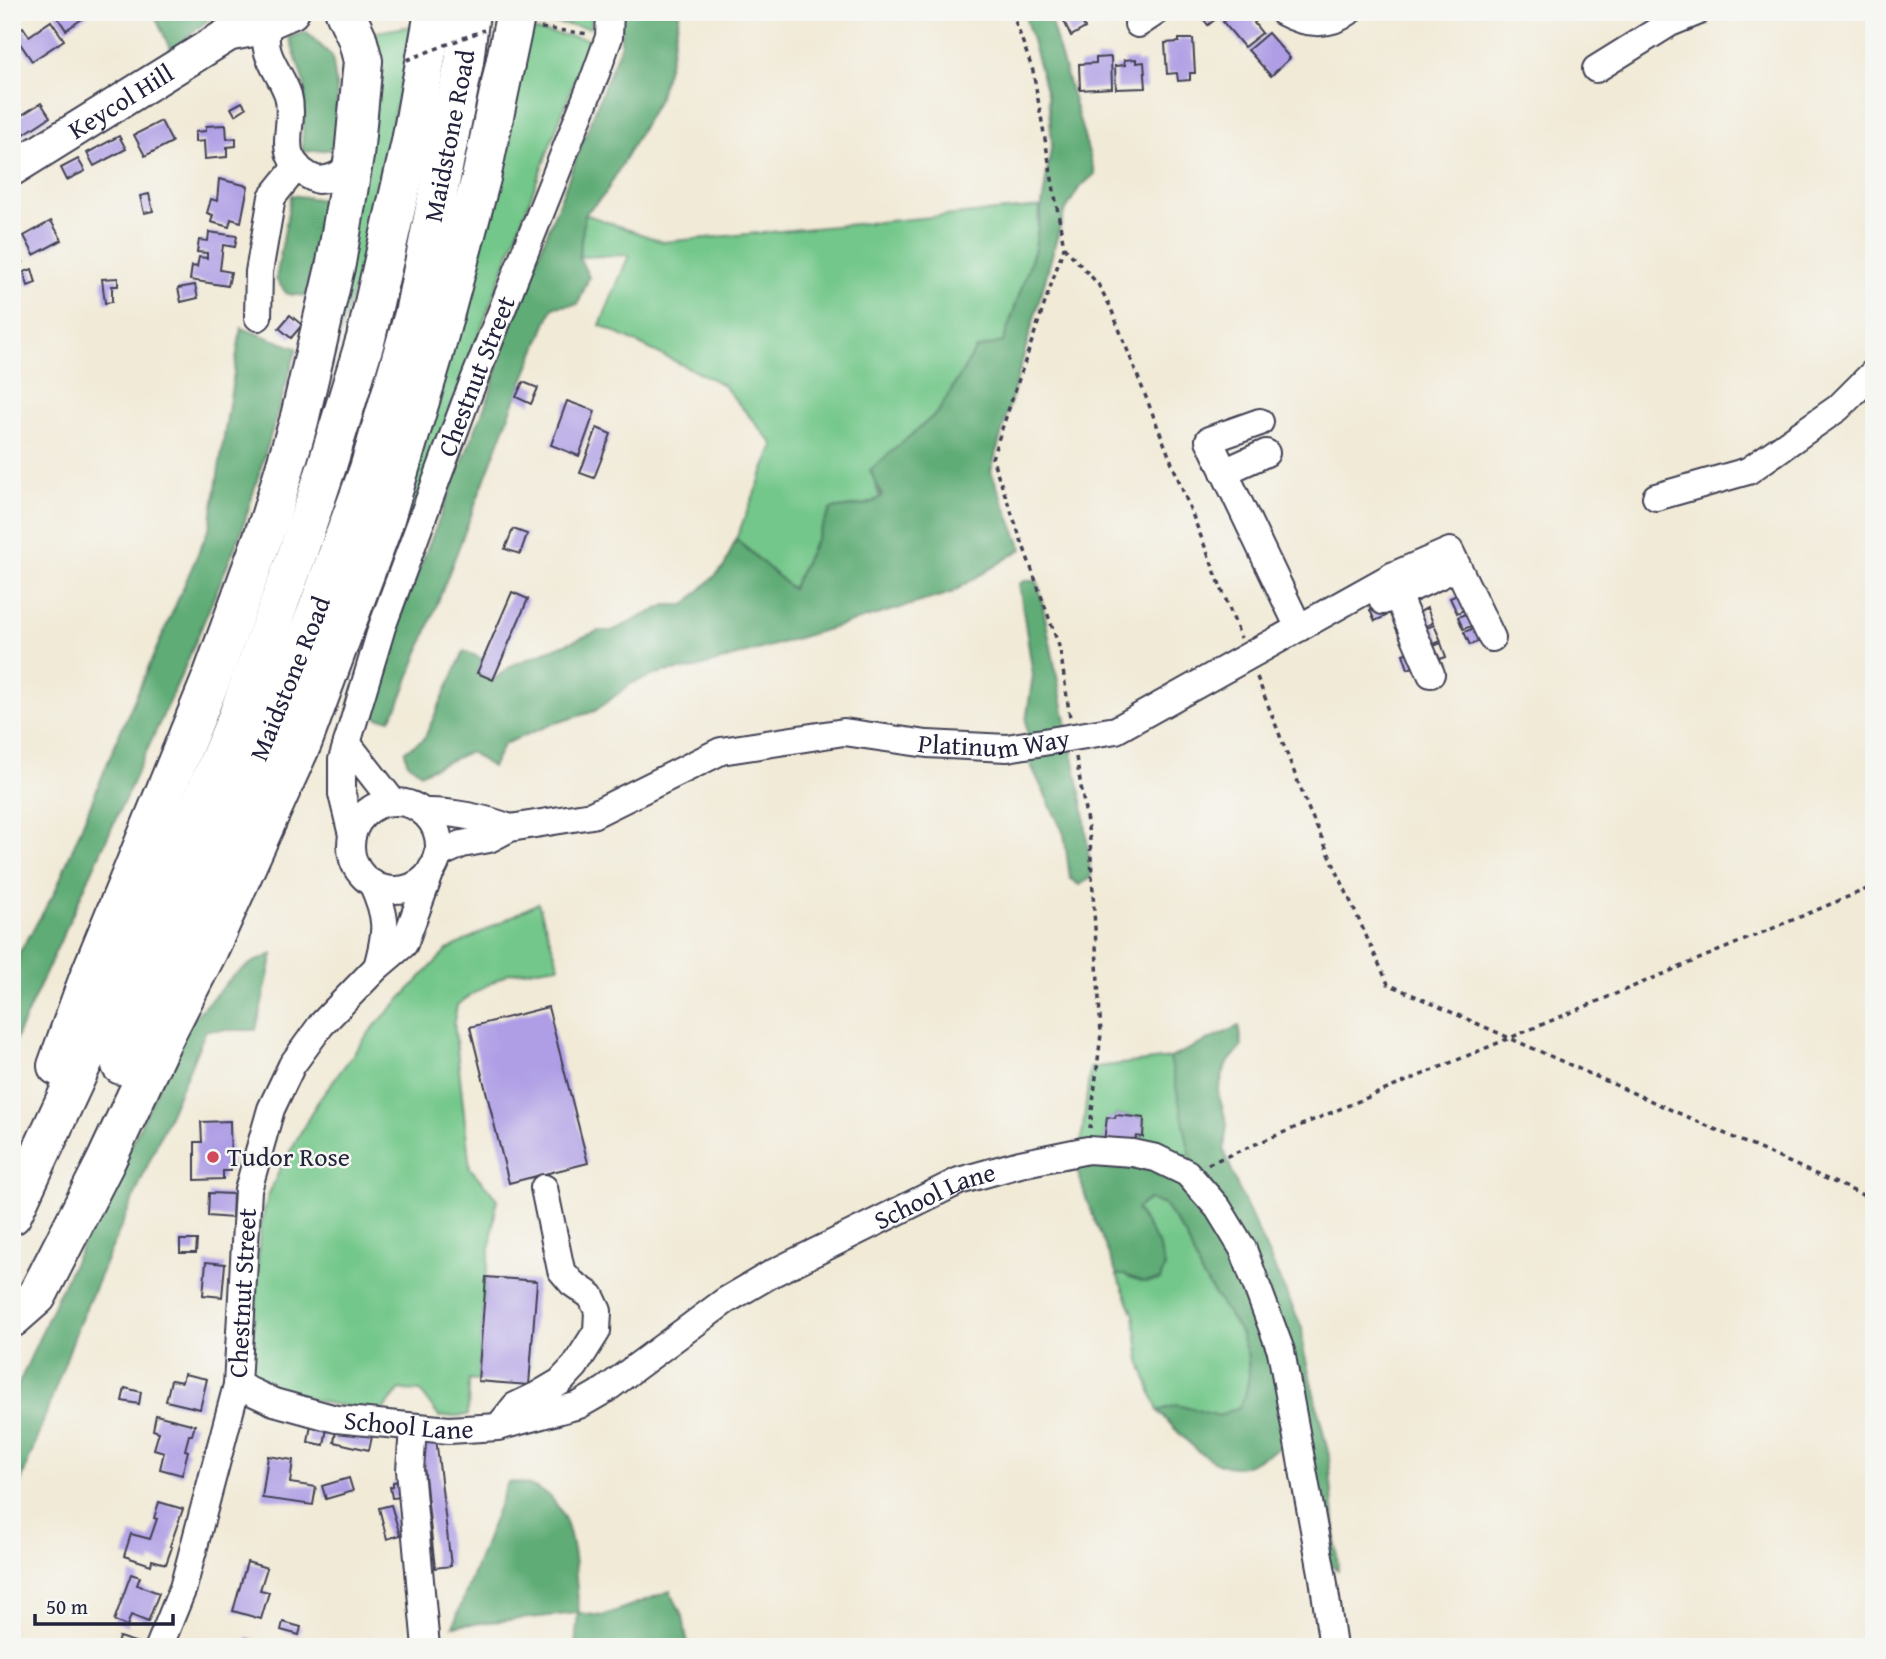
<svg xmlns="http://www.w3.org/2000/svg" width="1886" height="1659" font-family="'Gentium Book Plus',serif">
  <style>
    .green { fill: #73c78a; stroke: #4a7462; stroke-width: 2; fill-rule: evenodd }
    .forest { fill: #5eac76; stroke: #406758; stroke-width: 2 }
    .building { fill: #af9ee5 }
    .lines { fill: none; stroke-linecap: round; stroke-linejoin: round }
    .minor-casing { stroke: #414052; stroke-width: 30 }
    .major-casing { stroke: #414052; stroke-width: 37 }
    .highway-casing { stroke: #414052; stroke-width: 42 }
    .path { stroke: #414052; stroke-width: 3.5; stroke-dasharray: 5 5; stroke-linecap: butt }
    .minor { stroke: #fff; stroke-width: 26 }
    .major { stroke: #fff; stroke-width: 33 }
    .highway { stroke: #fff; stroke-width: 38 }
    .path-bridge { stroke: #414052; stroke-width: 3.5; stroke-dasharray: 5 5; stroke-linecap: butt }
    .poi-dot { fill: #d1495b; stroke: #f6f6f2; stroke-width: 2.5 }
    .labels { text-anchor: middle; stroke-width: 5; stroke-linejoin: round; paint-order: stroke }
    .street-label { font-size: 26px; fill: #22223b; stroke: #f6f6f2 }
    .poi-label { font-size: 26px; fill: #22223b; stroke: #f6f6f2; text-anchor: start }
  </style>
  <rect width="100%" height="100%" fill="#f6f6f2"/>
  <filter id="ink" filterUnits="userSpaceOnUse"><feTurbulence type="fractalNoise" baseFrequency=".0143" numOctaves="2"/><feDisplacementMap in="SourceGraphic" scale="14" xChannelSelector="R" yChannelSelector="G"/><feConvolveMatrix kernelMatrix="1 2 1 2 8 2 1 2 1" color-interpolation-filters="sRGB"/></filter>
  <filter id="wash" filterUnits="userSpaceOnUse"><feTurbulence type="fractalNoise" baseFrequency=".00686" numOctaves="4" result="noise"/><feDisplacementMap in="SourceGraphic" scale="28" xChannelSelector="R" yChannelSelector="G"/><feGaussianBlur stdDeviation="1.57" result="paint"/><feColorMatrix in="noise" values="0 0 0 0 0 0 0 0 0 0 0 0 0 0 0 0 0 1.4 0 .05"/><feComposite in="paint" operator="in"/></filter>
  <g filter="url(#wash)">
    <rect width="100%" height="100%" fill="#f1ead7"/>
    <g class="green">
      <path d="M536 12H592L591 28 534 21Z"/>
      <path d="M413 26 364 255 312 426 369 33Z"/>
      <path d="M524 29 590 39 368 630 405 503Z"/>
      <path d="M1040 207 1035 249 1003 342 976 349 938 412 871 470 880 498 867 504 831 509 792 589 736 539 774 445 722 384 600 325 629 255 579 257 585 214 663 242Z"/>
      <path d="M538 903 559 966 509 973 477 991 457 1005 454 1022 470 1168 497 1199 486 1277 478 1381 469 1380 468 1415 439 1417 420 1391 400 1390 381 1412 326 1403 267 1387 251 1370 260 1229 268 1196 279 1171 317 1103 372 1029 447 950Z"/>
      <path d="M1207 1041 1193 1168 1081 1144 1090 1068 1170 1058ZM1116 1115 1144 1118 1143 1136H1136L1135 1140 1104 1142 1107 1118H1115Z"/>
      <path d="M1149 1199 1164 1205 1186 1236 1201 1274 1240 1332 1248 1358 1249 1376 1245 1397 1239 1407 1219 1416 1177 1405 1158 1411 1140 1360 1134 1315 1117 1275H1125L1143 1282 1160 1280 1165 1266 1158 1244 1136 1208Z"/>
    </g>
    <g class="forest">
      <path d="M153 12H218L171 50Z"/>
      <path d="M621 12H680L669 64 658 100 605 194 585 214 579 257 589 277 578 304 553 307 513 405 399 704 390 719 377 718 371 709 384 656 489 396 510 328 621 44Z"/>
      <path d="M1024 12H1048L1095 174 1079 188 1064 213 991 471 1022 549 951 593 696 668 663 672 632 683 595 711 552 724 504 744 492 767 470 752 421 773 407 762 405 751 424 739 464 651 483 659 477 673 493 680 513 665 598 631H612L666 605H685L724 567 736 539 792 589 831 509 870 504 882 496 870 470 938 412 976 349 1003 342 1035 249 1052 142 1048 97Z"/>
      <path d="M306 32 332 56 337 91 336 149 302 152 305 86 289 37Z"/>
      <path d="M291 195 325 200 306 296 287 294 276 279Z"/>
      <path d="M241 328 297 348 242 530 184 669 12 1047V965L55 892 119 735 210 526Z"/>
      <path d="M1027 580 1038 582 1084 811 1091 878 1079 885 1070 878 1064 834 1029 761 1026 721 1033 675 1019 584Z"/>
      <path d="M273 954 256 1030H206L79 1324 12 1506V1399L60 1291 191 1021 232 977 252 963Z"/>
      <path d="M1239 1026 1242 1046 1226 1065 1218 1092 1227 1124 1224 1150 1239 1190 1302 1328 1304 1352 1329 1456 1338 1570 1324 1561 1294 1373 1193 1168 1170 1058Z"/>
      <path d="M1074 1160 1149 1165 1182 1184 1221 1238 1246 1290 1281 1392 1285 1447 1280 1448C1269 1453 1258 1461 1246 1465 1213 1477 1178 1431 1158 1411L1177 1405 1219 1416 1239 1407 1245 1397 1249 1376 1248 1357 1240 1332 1201 1274 1186 1236 1164 1205 1149 1199 1136 1209 1158 1244 1165 1266 1160 1280 1143 1282 1125 1275H1117L1087 1201Z"/>
      <path d="M508 1482C580 1484 573 1561 579 1613L602 1616 670 1591 683 1616 688 1647H575L578 1613 453 1626Z"/>
    </g>
    <g id="blocks">
      <g class="building">
        <path d="M54 12H92L66 30Z"/>
        <path d="M1077 12 1085 28 1071 36 1063 19Z"/>
        <path d="M1198 12H1219L1221 15 1208 25Z"/>
        <path d="M1235 12H1243L1246 16 1252 12 1258 19 1254 23 1262 33 1244 47 1223 22Z"/>
        <path d="M51 21 64 40 32 61 13 33 23 27 29 36Z"/>
        <path d="M1268 33 1290 58 1271 76 1248 50Z"/>
        <path d="M1179 39H1193L1195 73H1190V80L1178 81 1177 73 1167 74 1165 43 1179 42Z"/>
        <path d="M1111 57 1112 88 1080 90 1079 64 1096 63V58Z"/>
        <path d="M1136 59V63L1144 62 1146 88 1116 89 1115 66 1125 65 1124 60Z"/>
        <path d="M242 102 246 108 235 115 231 108Z"/>
        <path d="M41 103 50 117 15 140 12 136V112L17 118Z"/>
        <path d="M161 121 172 142 145 156 134 135Z"/>
        <path d="M226 125 227 139 236 138V146L227 147V157L205 159 204 141 195 142V132L206 131V126Z"/>
        <path d="M119 136 126 149 94 166 87 153Z"/>
        <path d="M78 159 85 171 67 180 61 168Z"/>
        <path d="M219 179 248 186 241 222 231 219 229 227 211 222 213 215 207 213 211 199 217 201Z"/>
        <path d="M149 194 153 211 144 213 140 196Z"/>
        <path d="M51 221 62 240 34 255 24 236Z"/>
        <path d="M209 232 237 236 235 247 223 245 220 270 231 272 228 286 190 280 192 266 197 267 199 257 207 258V253L197 252 199 240 208 241Z"/>
        <path d="M12 241 23 262 12 268Z"/>
        <path d="M32 269 36 283 28 286 24 272Z"/>
        <path d="M118 278V286H112V302L105 303 102 279Z"/>
        <path d="M195 285 198 298 181 302 178 288Z"/>
        <path d="M290 315 302 325 291 338 279 328Z"/>
        <path d="M523 382 538 388 531 404 516 397Z"/>
        <path d="M567 401 595 411 579 456 551 445Z"/>
        <path d="M597 428 611 434 594 478 580 473Z"/>
        <path d="M513 529 527 534 520 554 505 549Z"/>
        <path d="M512 592 528 599 493 680 477 673Z"/>
        <path d="M1462 593 1469 608 1457 613 1450 598Z"/>
        <path d="M1382 606 1386 616 1375 621 1370 610Z"/>
        <path d="M1427 608 1433 623 1421 628 1416 614Z"/>
        <path d="M1470 612 1475 625 1463 629 1458 617Z"/>
        <path d="M1434 625 1441 641 1429 646 1422 630Z"/>
        <path d="M1477 627 1482 640 1470 645 1464 632Z"/>
        <path d="M1441 643 1446 657 1434 661 1429 648Z"/>
        <path d="M1416 650 1421 664 1408 669 1403 654Z"/>
        <path d="M548 1007 588 1163 509 1183 470 1027Z"/>
        <path d="M1116 1115 1144 1118 1143 1137 1136 1136 1135 1140 1104 1142 1107 1117 1115 1118Z"/>
        <path d="M230 1121 231 1171H223V1179L195 1180V1142H202L201 1122Z"/>
        <path d="M209 1193 233 1194 232 1218 208 1216Z"/>
        <path d="M180 1240H197L196 1253H180Z"/>
        <path d="M206 1262 225 1264 222 1297 203 1295Z"/>
        <path d="M486 1277 537 1281 529 1385 478 1381Z"/>
        <path d="M184 1374 207 1379 200 1409 166 1401 171 1380 182 1382Z"/>
        <path d="M125 1388 141 1392 139 1404 122 1401Z"/>
        <path d="M156 1415 195 1425 192 1435H189L185 1450 188 1451 182 1475 160 1469 164 1452 154 1449 159 1432 153 1430Z"/>
        <path d="M312 1419 328 1422 324 1445 308 1442Z"/>
        <path d="M337 1424 373 1432 369 1450 334 1442Z"/>
        <path d="M436 1438 451 1566 435 1568 421 1439Z"/>
        <path d="M268 1456 293 1460 290 1483 316 1487 313 1505 262 1498Z"/>
        <path d="M349 1478 353 1491 326 1499 322 1486Z"/>
        <path d="M401 1481 403 1497 392 1498 390 1487 393 1486V1482Z"/>
        <path d="M159 1502 183 1509 170 1546 172 1547 166 1564 152 1560 151 1565 124 1556 131 1534 150 1539 157 1519 154 1518Z"/>
        <path d="M391 1505 400 1535 387 1539 379 1508Z"/>
        <path d="M247 1562 267 1568 260 1590 269 1592 261 1619 233 1611Z"/>
        <path d="M131 1574 140 1577 137 1585 159 1593 148 1622 131 1615 127 1626 114 1621Z"/>
        <path d="M283 1622 301 1627 299 1635 281 1630Z"/>
        <path d="M119 1637 141 1644 140 1647H116Z"/>
        <path d="M247 1638 273 1646V1647H245Z"/>
      </g>
    </g>
  </g>
  <g filter="url(#ink)">
    <use href="#blocks" fill-opacity="0" stroke="#414052" stroke-width="2"/>
    <g class="lines">
      <defs>
        <g id="minor">
          <path d="M1283 12C1305 24 1328 27 1348 12"/>
          <path d="M283 15 267 29C261 56 280 71 288 95 294 117 284 139 290 155 295 167 306 176 318 180 336 179 347 172 354 156"/>
          <path d="M1138 24 1156 12"/>
          <path d="M1596 69 1670 23 1697 12"/>
          <path d="M258 317 259 272 272 197 297 166"/>
          <path d="M1260 422 1209 440 1299 628"/>
          <path d="M1224 472 1266 453"/>
          <path d="M1656 497 1748 471 1838 408 1874 372"/>
          <path d="M1392 576 1397 595 1431 674"/>
          <path d="M1383 601 1445 573"/>
          <path d="M347 743 393 802"/>
          <circle cx="395" cy="846" r="44"/>
          <path d="M423 812C449 811 485 818 510 828"/>
          <path id="s1" d="M352 835 342 794V760L382 627 465 403 596 73 609 37 610 12"/>
          <path id="s2" d="M437 855 462 844 489 839 510 828 592 815 721 751 844 732 927 744 1007 748 1116 730 1392 576 1450 551 1492 638"/>
          <path d="M372 883C388 918 387 931 377 967"/>
          <path id="s3" d="M237 1385 274 1402 336 1419 449 1430 498 1427 579 1405 605 1390 725 1301 773 1273 959 1181 1020 1164 1088 1150 1133 1153 1156 1158 1187 1173 1218 1208 1243 1249 1281 1351 1323 1578 1333 1647"/>
          <path d="M499 1426 515 1406 538 1395 560 1382 575 1366 597 1331 598 1311 591 1296 572 1283 561 1270 544 1188"/>
          <path d="M413 1428 410 1470 426 1647"/>
          <path id="s4" d="M159 1647 183 1588 237 1385 248 1190 271 1109 292 1065 321 1025 377 967 404 944 432 868"/>
        </g>
        <g id="major">
          <path id="s5" d="M12 169 229 34 250 30 292 12"/>
        </g>
        <g id="highway">
          <path id="s6" d="M121 1065 222 846 316 614 369 469 414 314 464 62 470 12"/>
          <path d="M57 1066 88 980 212 677 270 518 299 421 336 263 354 156 363 61 357 38 345 12"/>
          <path d="M12 1215 179 855 237 718 297 555 327 466 366 338 411 142 434 12"/>
          <path d="M12 1318 37 1296 105 1163 162 1041 209 949 303 741 383 525 433 357 481 178 516 12"/>
        </g>
      </defs>
      <use href="#minor" class="minor-casing"/>
      <use href="#major" class="major-casing"/>
      <use href="#highway" class="highway-casing"/>
      <g class="path">
        <path d="M1012 12 1033 71 1064 247 992 458 1060 649 1070 718"/>
        <path d="M541 28 589 34"/>
        <path d="M1064 247 1098 284 1110 306 1241 638"/>
        <path d="M1257 677 1309 810 1388 984 1874 1200"/>
        <path d="M1076 757 1090 840 1101 1034 1090 1128"/>
        <path d="M1208 1164 1874 886"/>
      </g>
      <use href="#minor" class="minor"/>
      <use href="#major" class="major"/>
      <use href="#highway" class="highway"/>
      <path class="path-bridge" d="M407 60 484 30"/>
    </g>
  </g>
  <circle class="poi-dot" cx="213" cy="1157" r="7"/>
  <g class="labels">
    <g class="street-label">
      <text dy="9" stroke="none"><textPath href="#s5" startOffset="128">Keycol Hill</textPath></text>
      <text dy="9" stroke="none"><textPath href="#s6" startOffset="989">Maidstone Road</textPath></text>
      <text dy="9" stroke="none"><textPath href="#s1" startOffset="483">Chestnut Street</textPath></text>
      <text dy="9" stroke="none"><textPath href="#s6" startOffset="422">Maidstone Road</textPath></text>
      <text dy="9" stroke="none"><textPath href="#s2" startOffset="581">Platinum Way</textPath></text>
      <text dy="9" stroke="none"><textPath href="#s3" startOffset="766">School Lane</textPath></text>
      <text dy="9" stroke="none"><textPath href="#s4" startOffset="366">Chestnut Street</textPath></text>
      <text dy="9" stroke="none"><textPath href="#s3" startOffset="178">School Lane</textPath></text>
    </g>
    <g class="poi-label">
      <text x="227" y="1166">Tudor Rose</text>
    </g>
  </g>
  <rect width="1886" height="1659" fill="none" stroke="#f6f6f2" stroke-width="42"/>
  <path d="M35 1614v10h138v-10" fill="none" stroke="#22223b" stroke-width="3.5"/>
  <text x="46" y="1614" font-size="21" fill="#22223b" stroke="#f6f6f2" stroke-width="5" paint-order="stroke">50 m</text>
</svg>
